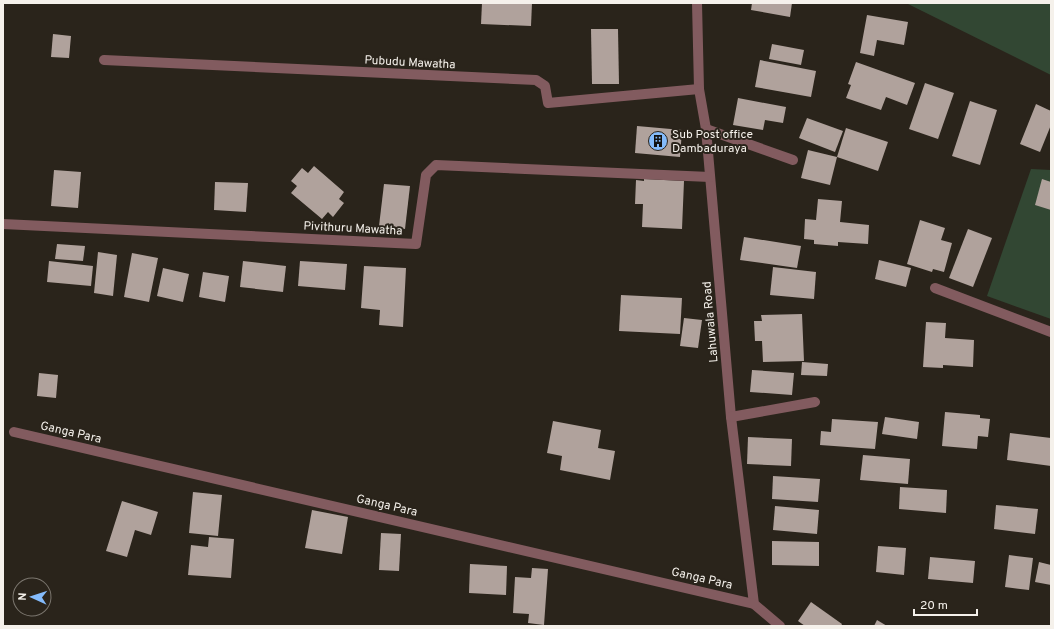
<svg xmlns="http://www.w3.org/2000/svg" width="1054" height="629" font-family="Overpass,sans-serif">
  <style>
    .green { fill: #324733 }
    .building { fill: #b0a29c }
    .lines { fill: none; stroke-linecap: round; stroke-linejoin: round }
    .minor { stroke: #825b5f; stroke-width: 10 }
    .labels { text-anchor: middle; stroke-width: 4; stroke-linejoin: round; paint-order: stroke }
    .street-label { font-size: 12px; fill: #f5f1eb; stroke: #2a241b }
    .poi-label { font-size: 12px; fill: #f5f1eb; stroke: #2a241b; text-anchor: start }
  </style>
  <rect width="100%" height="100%" fill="#2a241b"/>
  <g class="green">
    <path d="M906 3H1051V75Z"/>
    <path d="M1031 169 1051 170V319L987 296Z"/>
  </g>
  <g class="building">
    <path d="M482 3H532L531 26 481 24Z"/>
    <path d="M752 3H792L790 17 751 10Z"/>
    <path d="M867 15 908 22 904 45 877 40 874 56 860 53Z"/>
    <path d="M591 29H618L619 84H592Z"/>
    <path d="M53 34 71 36 69 58 51 57Z"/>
    <path d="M772 44 804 50 801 65 769 59Z"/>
    <path d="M760 60 816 71 811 97 755 87Z"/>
    <path d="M856 62 915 83 907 105 886 97 881 110 846 98 851 85 848 84Z"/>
    <path d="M925 83 954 93 938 139 909 129Z"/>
    <path d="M738 98 786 107 783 123 765 120 763 130 733 125Z"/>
    <path d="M970 101 997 110 980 165 952 156Z"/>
    <path d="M1036 104 1051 111V125L1040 152 1020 144Z"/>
    <path d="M807 118 843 131 835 152 799 138Z"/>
    <path d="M637 126 682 130 680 157 635 153Z"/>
    <path d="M846 128 888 142 878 171 837 157Z"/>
    <path d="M808 150 837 157 830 185 801 178Z"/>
    <path d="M314 166 344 192 339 199 344 203 333 217 328 212 322 219 291 193 297 186 291 181 302 168 308 173Z"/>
    <path d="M54 170 81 172 78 208 51 206Z"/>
    <path d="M644 179 684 181 682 229 642 227 643 204H635L636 180 644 181Z"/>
    <path d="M1042 179 1051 182V210L1035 205Z"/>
    <path d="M215 182 248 183 246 212 214 210Z"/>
    <path d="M384 184 410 186 405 229 379 226Z"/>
    <path d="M818 199 842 201 840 222 869 225 868 244 838 242V246L814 244V240L804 239 805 219 816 220Z"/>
    <path d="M920 220 945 228 941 240 952 243 944 272 933 269 932 272 907 264Z"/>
    <path d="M968 229 992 238 973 287 949 278Z"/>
    <path d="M744 237 801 246 797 268 740 260Z"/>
    <path d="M57 244 85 246 83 261 55 259Z"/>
    <path d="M98 252 117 255 113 296 94 293Z"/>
    <path d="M132 253 158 258 149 302 124 297Z"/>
    <path d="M879 260 911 268 906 287 875 279Z"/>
    <path d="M49 261 93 266 91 286 47 282Z"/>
    <path d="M243 261 286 266 283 292 240 287Z"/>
    <path d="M300 261 347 264 345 290 298 286Z"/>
    <path d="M364 266 406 268 403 327 379 325 380 310 361 308Z"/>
    <path d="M773 267 816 272 814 299 770 295Z"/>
    <path d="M163 268 189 274 183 302 157 296Z"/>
    <path d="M203 272 229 276 225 302 199 297Z"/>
    <path d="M621 295 682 298 680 334 619 331Z"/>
    <path d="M802 314 804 361 763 362 762 341H755L754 321H762L761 315Z"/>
    <path d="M684 318 702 320 698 348 680 346Z"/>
    <path d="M926 322 946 323 945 338 974 340 973 367 943 365V368L923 367Z"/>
    <path d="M802 362 828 364 827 376 801 375Z"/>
    <path d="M752 370 794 373 792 395 750 392Z"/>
    <path d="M39 373 58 375 56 398 37 396Z"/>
    <path d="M945 412 980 415V418L990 419 988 437 978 436 977 449 942 446Z"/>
    <path d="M885 417 919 422 917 439 882 434Z"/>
    <path d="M832 419 878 422 875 449 820 445 821 431 831 432Z"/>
    <path d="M553 421 601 430 598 448 615 451 610 480 560 470 562 456 547 453Z"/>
    <path d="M1010 433 1051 438V466L1007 460Z"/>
    <path d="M748 437 792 439 791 466 747 464Z"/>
    <path d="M863 455 910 459 908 484 860 480Z"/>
    <path d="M773 476 820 479 818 502 772 499Z"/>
    <path d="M900 487 947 490 946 513 899 509Z"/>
    <path d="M193 492 222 495 218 536 189 533Z"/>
    <path d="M122 501 158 512 151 535 135 530 127 557 106 551Z"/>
    <path d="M996 505 1038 509 1035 534 994 529Z"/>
    <path d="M775 506 819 510 817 534 773 530Z"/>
    <path d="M312 510 348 517 342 554 305 548Z"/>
    <path d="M381 533 401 534 399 571 379 570Z"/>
    <path d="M209 537 234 539 231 578 188 575 191 545 208 547Z"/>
    <path d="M772 541 819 542V566L772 565Z"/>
    <path d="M878 546 906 548 904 575 876 572Z"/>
    <path d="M1009 555 1033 558 1029 590 1005 587Z"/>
    <path d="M930 557 975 561 973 583 928 579Z"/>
    <path d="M1039 562 1051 565V585L1035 582Z"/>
    <path d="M470 564 507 566 506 595 469 593Z"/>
    <path d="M532 568 548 569 544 625 528 623 529 614 513 613 515 577 531 578Z"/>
    <path d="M811 602 842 624 841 626H805L798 621Z"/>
    <path d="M877 620 887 626H874Z"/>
  </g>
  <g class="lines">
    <g class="minor">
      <path d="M697 3 699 89 706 129 731 417 754 604 780 626"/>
      <path d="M104 60 536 80 545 86 548 103 699 89"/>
      <path d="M706 129 793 160"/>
      <path d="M3 224 416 244 426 175 436 165 710 177"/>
      <path d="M935 288 1051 332"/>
      <path d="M731 417 815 402"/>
      <path d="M14 432 754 604"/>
    </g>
  </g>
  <defs>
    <symbol id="building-disc" viewBox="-11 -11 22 22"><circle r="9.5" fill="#84bbfb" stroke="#2a241b"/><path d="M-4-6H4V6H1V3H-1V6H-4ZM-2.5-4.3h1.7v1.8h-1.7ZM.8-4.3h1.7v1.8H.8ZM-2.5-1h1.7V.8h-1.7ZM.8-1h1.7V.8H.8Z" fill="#111"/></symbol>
  </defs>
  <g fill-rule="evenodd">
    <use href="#building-disc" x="647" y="130" width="22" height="22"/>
  </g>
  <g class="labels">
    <g class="street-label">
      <text transform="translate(410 62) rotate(3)" y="4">Pubudu Mawatha</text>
      <text transform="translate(353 228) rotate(3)" y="4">Pivithuru Mawatha</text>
      <text transform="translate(710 322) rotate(-95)" y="4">Lahuwala Road</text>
      <text transform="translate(71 432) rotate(13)" y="4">Ganga Para</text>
      <text transform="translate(387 505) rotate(13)" y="4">Ganga Para</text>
      <text transform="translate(702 578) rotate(13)" y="4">Ganga Para</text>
    </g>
    <g class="poi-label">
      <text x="672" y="138">Sub Post office<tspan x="672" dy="14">Dambaduraya</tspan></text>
    </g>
  </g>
  <rect width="1054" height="629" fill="none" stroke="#f5f1eb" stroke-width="8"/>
  <g transform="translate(32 597) rotate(273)"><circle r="19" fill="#2a241b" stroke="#7b766e"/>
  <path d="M0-3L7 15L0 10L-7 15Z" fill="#84bbfb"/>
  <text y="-6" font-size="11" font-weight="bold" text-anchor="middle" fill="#f5f1eb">N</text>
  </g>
  <path d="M914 609v6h63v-6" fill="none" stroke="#f5f1eb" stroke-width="2"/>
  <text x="920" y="609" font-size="12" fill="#f5f1eb" stroke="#2a241b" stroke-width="3" paint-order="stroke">20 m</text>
</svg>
